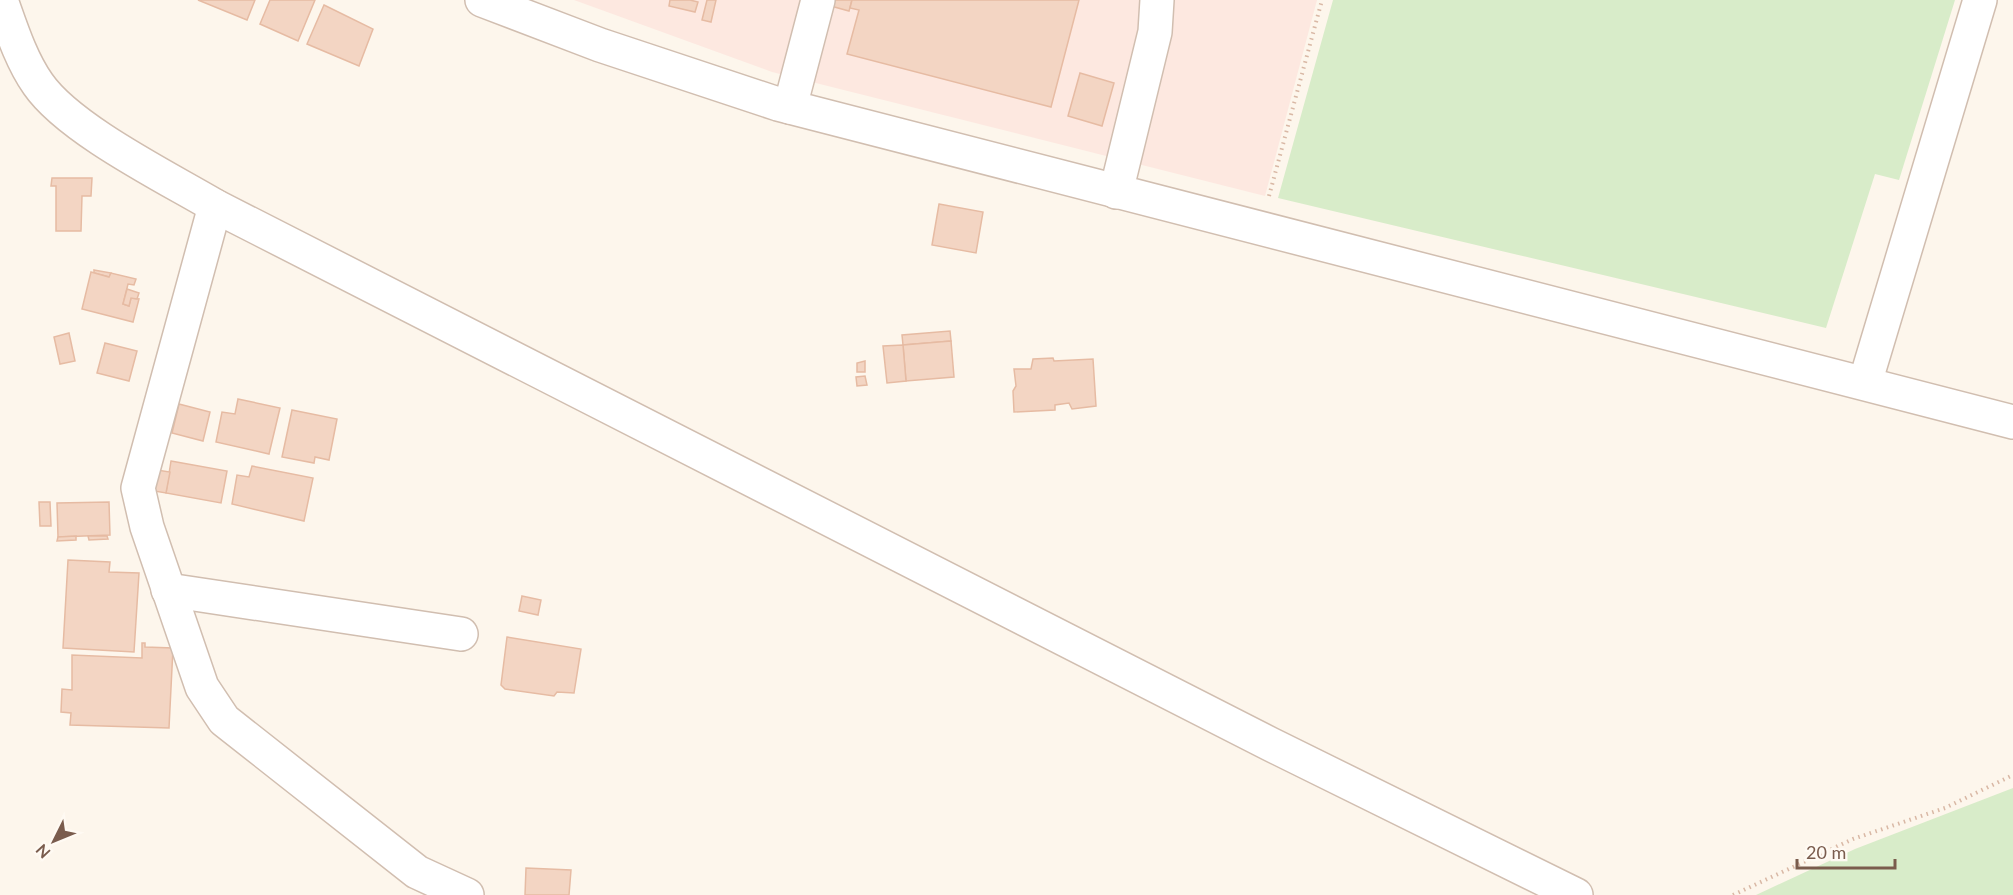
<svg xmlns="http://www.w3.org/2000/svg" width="2013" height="895" font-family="Lato,sans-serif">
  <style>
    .commercial { fill: #fde8e0 }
    .green { fill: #d8ecc9 }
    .building { fill: #f3d5c3; stroke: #e6bba3; stroke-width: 1.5 }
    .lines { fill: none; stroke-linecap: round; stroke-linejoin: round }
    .minor-casing { stroke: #d1beb0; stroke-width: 36 }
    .path { stroke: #d9b8a5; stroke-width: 4; stroke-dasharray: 1.5 4.5; stroke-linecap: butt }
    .minor { stroke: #fff; stroke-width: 33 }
  </style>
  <rect width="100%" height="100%" fill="#fdf6ec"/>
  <path class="commercial" d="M574 0H1317L1265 196 772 72Z"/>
  <g class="green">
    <path d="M1333 0H1955L1899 180 1875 174 1826 328 1278 198Z"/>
    <path d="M2013 788V895H1756L1855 849Z"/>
  </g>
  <g class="building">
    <path d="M198 0H255L247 20Z"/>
    <path d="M270 0H315L298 41 260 24Z"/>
    <path d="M670 0H690L698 2 695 12 669 6Z"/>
    <path d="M707 0H716L711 22 702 20Z"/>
    <path d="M809 0H852L849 11Z"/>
    <path d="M852 0H1079L1051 107 847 54 859 10 850 8Z"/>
    <path d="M324 5 373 29 359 66 307 44Z"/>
    <path d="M1080 73 1114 83 1102 126 1068 116Z"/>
    <path d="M52 178H92L91 196H82L81 231H56V186H51Z"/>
    <path d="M939 204 983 212 976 253 932 245Z"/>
    <path d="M94 270 111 273 109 277 94 273Z"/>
    <path d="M91 272 109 277 111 273 136 279 134 285 128 284 123 304 129 306 131 298 139 299 133 322 82 309Z"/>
    <path d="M127 289 139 293 137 299 131 298 129 306 123 304Z"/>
    <path d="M950 331 951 341 903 345 902 335Z"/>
    <path d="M69 333 75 361 60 364 54 337Z"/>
    <path d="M951 341 954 377 906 381 903 345Z"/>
    <path d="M105 343 137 351 129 381 97 373Z"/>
    <path d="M903 345 906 381 887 383 883 346Z"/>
    <path d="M1053 358 1054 361 1093 359 1096 406 1072 409 1069 403 1055 405V410L1014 412 1013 391 1016 386 1014 369H1031L1033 359Z"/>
    <path d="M865 361V372H857V363Z"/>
    <path d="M865 376 867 385 857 386 856 377Z"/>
    <path d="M238 399 280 408 269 454 216 442 222 412 235 414Z"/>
    <path d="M179 404 210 412 203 441 172 433Z"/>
    <path d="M292 410 337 419 329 460 315 457 314 463 282 457Z"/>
    <path d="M171 461 227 471 221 503 166 493Z"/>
    <path d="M252 466 313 478 304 521 232 504 237 475 249 477Z"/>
    <path d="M157 470 170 472 166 493 154 491Z"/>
    <path d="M39 502H50L51 526H40Z"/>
    <path d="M109 502 110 535 58 537 57 503Z"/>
    <path d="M76 536V540L57 541 58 537Z"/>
    <path d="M88 536H107L108 539 89 540Z"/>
    <path d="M68 560 110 562 109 572 139 573 134 652 63 648Z"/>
    <path d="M522 596 541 600 538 615 519 611Z"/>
    <path d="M507 637 581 649 574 693 557 692 554 696 505 689 501 685Z"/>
    <path d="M142 643H145V647L173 648 169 728 70 725 71 713 61 712 62 689 72 690V655L142 658Z"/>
    <path d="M526 868 571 870 569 895H525Z"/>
  </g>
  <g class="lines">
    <defs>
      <g id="minor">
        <path d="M1 0C11 28 21 60 38 84 69 129 166 177 215 206L1270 744 1576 895"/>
        <path d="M482 0 600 45 778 104 2013 422"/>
        <path d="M790 107 818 0"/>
        <path d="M1116 192 1155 32 1157 0"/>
        <path d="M215 206 138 488 147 527 202 687 224 720 417 872 467 895"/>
        <path d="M1865 383 1980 0"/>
        <path d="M168 590 461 634"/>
      </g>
    </defs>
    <use href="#minor" class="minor-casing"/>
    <g class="path">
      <path d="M1269 196 1322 0"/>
      <path d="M1733 895 1853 839 1945 808 2013 775"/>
    </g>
    <use href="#minor" class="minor"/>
  </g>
  <g transform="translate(54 841) rotate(227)" stroke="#fffaf3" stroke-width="4.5" paint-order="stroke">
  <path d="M0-4.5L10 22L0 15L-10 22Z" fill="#7a5c4d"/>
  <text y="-9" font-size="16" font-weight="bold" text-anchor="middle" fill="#7a5c4d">N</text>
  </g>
  <path d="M1797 859v9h98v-9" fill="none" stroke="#7a5c4d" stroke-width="3"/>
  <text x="1806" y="859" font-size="18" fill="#7a5c4d" stroke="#fffaf3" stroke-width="4.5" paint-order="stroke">20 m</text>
</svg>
